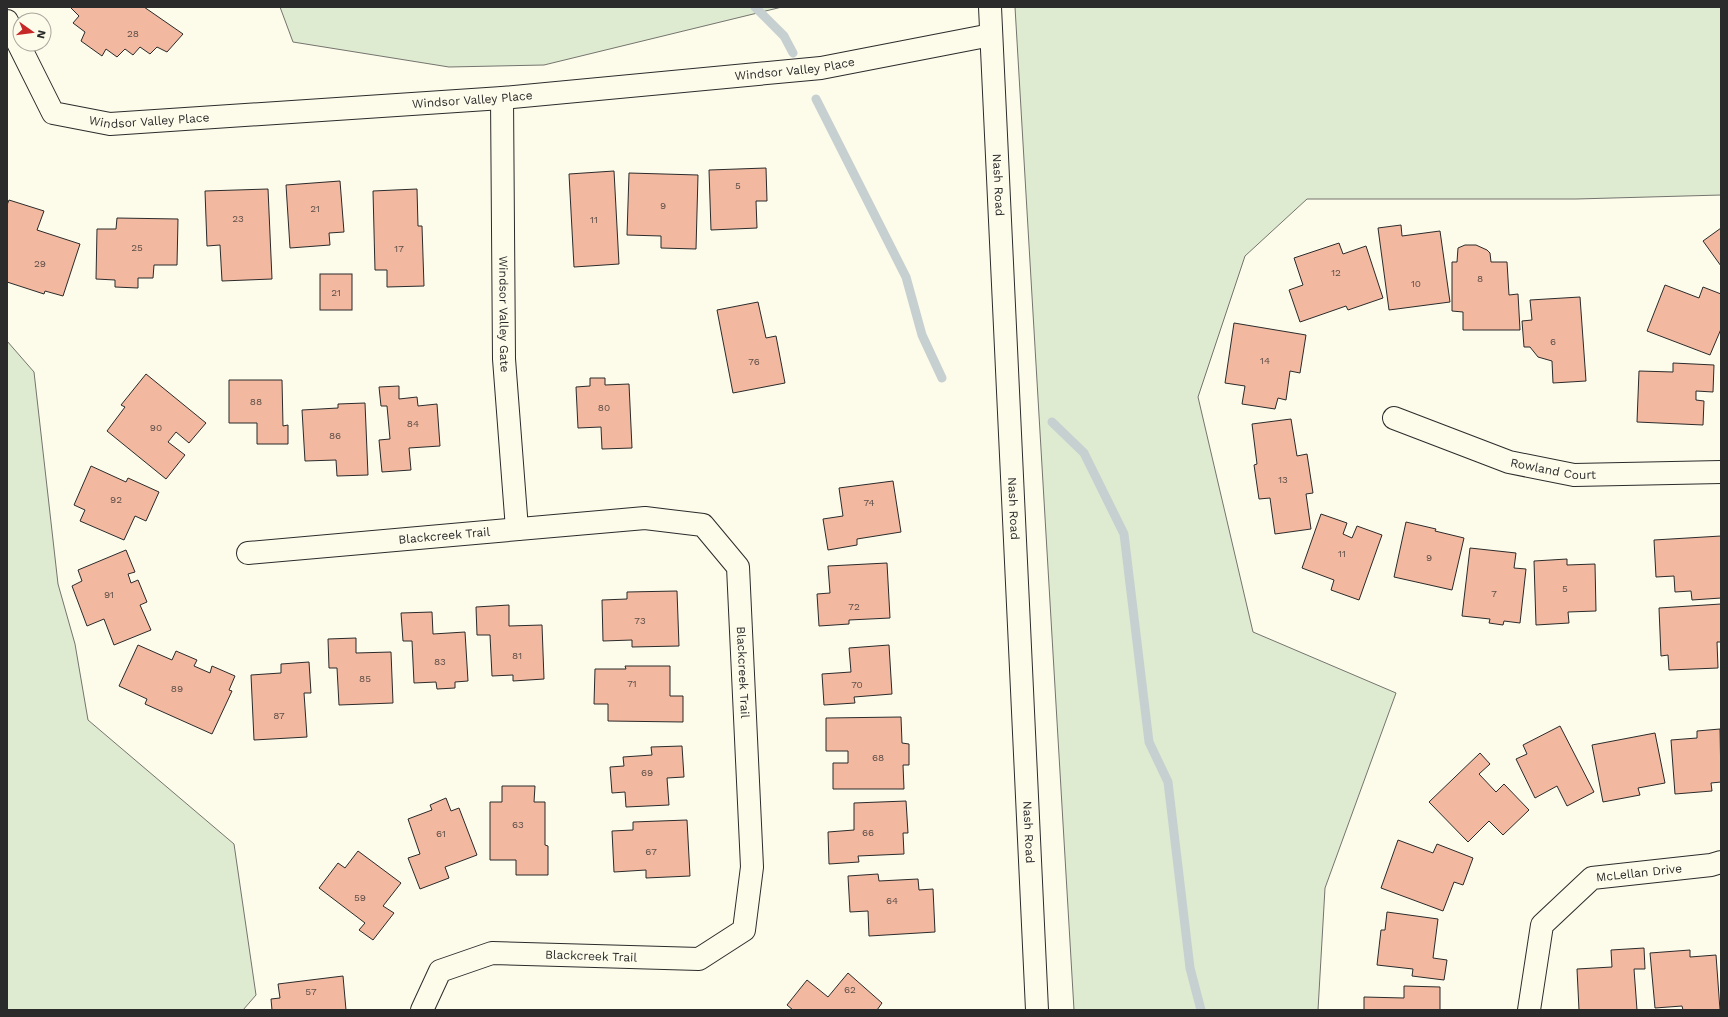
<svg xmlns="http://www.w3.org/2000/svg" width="1728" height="1017" font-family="'Work Sans',sans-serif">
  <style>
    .green { fill: #deebd1; stroke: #74746e }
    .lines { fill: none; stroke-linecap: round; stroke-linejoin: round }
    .stream { stroke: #c7d0d0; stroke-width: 9 }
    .building { fill: #f2b8a0; stroke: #2b2b2b }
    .minor-casing { stroke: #2b2b2b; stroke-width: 24 }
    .tertiary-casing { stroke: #2b2b2b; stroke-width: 24 }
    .minor { stroke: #fdfbea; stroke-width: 22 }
    .tertiary { stroke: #fdfbea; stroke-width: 22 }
    .labels { text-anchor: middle; stroke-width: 3; stroke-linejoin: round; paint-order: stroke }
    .number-label { font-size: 10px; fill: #5d4e48 }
    .street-label { font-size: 12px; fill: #2b2b2b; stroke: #fdfbea }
  </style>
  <rect width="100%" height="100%" fill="#fdfbea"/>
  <g class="green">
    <path d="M280 7H782L544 65 449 67 293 42Z"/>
    <path d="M1015 7H1721V195L1576 199H1307L1245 256 1198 397 1253 632 1396 693 1325 888 1318 1010H1074Z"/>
    <path d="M7 341 34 372 58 584 75 644 88 720 234 844 256 995 243 1010H7Z"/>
  </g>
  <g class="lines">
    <g class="stream">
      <path d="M755 7 784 36 793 53"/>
      <path d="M816 99 906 277 922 335 942 378"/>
      <path d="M1052 422 1084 453 1124 534 1149 742 1168 782 1190 968 1201 1010"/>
    </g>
  </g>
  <g class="building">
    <path d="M70 7H144L183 34 167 52 157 47 150 54 140 47 133 55 125 49 117 57 106 49 102 56 81 41 85 32 73 23 79 16Z"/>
    <path d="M766 168 767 201H756L757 228 711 230 709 170Z"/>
    <path d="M614 171 619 264 574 267 569 174Z"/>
    <path d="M629 173 698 175 696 249 661 248V236L627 235Z"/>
    <path d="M340 181 344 232 329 233 330 245 290 248 286 185Z"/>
    <path d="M268 189 272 279 222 281 220 245 207 246 205 191Z"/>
    <path d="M417 189 418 226H422L424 286 387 287V270H375L373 191Z"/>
    <path d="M9 200 44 211 37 230 80 244 63 296 45 291 44 294 7 282V205Z"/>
    <path d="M117 218 178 219 177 265H154L153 278H138V288L115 287V280L96 279 97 229H116Z"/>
    <path d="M1401 225 1402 236 1440 231 1450 302 1389 310 1378 228Z"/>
    <path d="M1721 228V266L1703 241Z"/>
    <path d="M1339 243 1343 254 1366 246 1383 298 1348 310 1346 306 1300 322 1289 290 1303 285 1294 258Z"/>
    <path d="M1465 245H1476L1487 250 1490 253 1491 262H1507L1509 295 1518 294 1520 330H1463V312L1452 311V262H1457L1458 248Z"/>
    <rect x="320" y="274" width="32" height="36"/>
    <path d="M1665 285 1699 298 1703 287 1721 294V329L1710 355 1647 331Z"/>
    <path d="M1580 297 1586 381 1553 383 1552 361 1538 357 1530 347H1524L1522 321 1532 320 1530 300Z"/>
    <path d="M758 302 766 338 776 336 785 383 733 393 717 310Z"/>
    <path d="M1234 323 1306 335 1300 373 1290 371 1286 400 1278 398 1275 409 1242 404 1245 386 1225 383Z"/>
    <path d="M1673 363 1714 365 1713 392 1696 391V400L1704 401 1703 425 1637 422 1639 371 1673 372Z"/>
    <path d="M146 374 206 423 189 443 176 432 168 442 185 455 166 479 107 431 125 407 121 405Z"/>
    <path d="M590 378H605V385L629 384 632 448 602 449 601 427 578 428 576 387 590 386Z"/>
    <path d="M229 380H282L283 426 288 425V444H257V423H229Z"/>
    <path d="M399 386V399L417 397 418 406 437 404 440 446 409 448 411 470 382 472 379 440 390 439 387 406H381L379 387Z"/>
    <path d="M365 403 368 475 337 476 336 460 305 461 302 410 338 408V404Z"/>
    <path d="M1291 419 1297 456 1307 454 1313 493 1306 494 1311 529 1275 534 1270 498 1259 499 1254 465 1257 464 1252 424Z"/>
    <path d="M91 466 126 482 128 478 159 492 146 521 135 516 124 540 80 521 85 510 74 505Z"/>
    <path d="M893 481 901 532 857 539V545L828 550 823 519 843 516 839 488Z"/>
    <path d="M1321 514 1347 523 1343 534 1352 538 1357 526 1382 535 1359 600 1331 590 1334 580 1302 568Z"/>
    <path d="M1406 522 1436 529 1435 531 1464 538 1452 590 1394 577Z"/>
    <path d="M1721 536V598L1692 600 1691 591 1675 592 1674 576 1656 577 1654 540Z"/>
    <path d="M1470 548 1516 553 1514 568 1526 569 1520 623 1504 621 1503 625 1489 623 1490 619 1462 616Z"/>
    <path d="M126 550 135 572 128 574 131 583 138 580 147 602 140 605 151 630 114 645 104 619 87 626 72 586 82 581 78 570Z"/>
    <path d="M1567 559V565L1595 564 1596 611 1568 612 1569 623 1536 625 1534 561Z"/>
    <path d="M887 563 890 618 849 620V624L819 626 817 594 830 593 828 566Z"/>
    <path d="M677 591 679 646 632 647V640L603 641 602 600 627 599V592Z"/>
    <path d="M1721 604V642H1717L1718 668 1669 670 1668 655 1661 656 1659 608Z"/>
    <path d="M509 605V626L542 625 544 679 513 681V675L492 676 490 635H477L476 607Z"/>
    <path d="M432 612 433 634 465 632 468 681 455 682V688L437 689 436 682 414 683 412 641H403L401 613Z"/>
    <path d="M356 638V653L391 652 393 703 339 705 337 668H329L328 639Z"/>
    <path d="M138 645 172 660 176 651 197 660 194 666 210 673 212 666 235 676 229 690 232 691 212 734 145 704 147 699 119 686Z"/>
    <path d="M889 645 892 694 854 697 855 703 824 705 822 674 851 672 849 648Z"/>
    <path d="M309 662 311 693H304L307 737 254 740 251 675 281 673V664Z"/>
    <path d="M625 666H670V696H683V722L608 721V704H594L595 669H626Z"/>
    <path d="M901 717 902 743 909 744V765H903L904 789H833V763H848V751H826V718Z"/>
    <path d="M1560 726 1594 792 1567 806 1557 786 1535 798 1516 759 1527 754 1523 745Z"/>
    <path d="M1720 729 1721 782 1711 783 1712 791 1675 794 1671 740 1697 738V731Z"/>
    <path d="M1655 733 1665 783 1638 788 1640 795 1603 802 1592 745Z"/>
    <path d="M682 746 684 777 667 778 669 805 626 807 625 792 612 793 610 767 624 766 623 757 652 755 651 747Z"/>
    <path d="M1480 753 1490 764 1479 774 1496 792 1504 784 1529 810 1503 835 1489 821 1468 842 1429 802Z"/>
    <path d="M502 786H535L534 802H545V845L548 846V875H516V860H490V802H502Z"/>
    <path d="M446 798 451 811 459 808 477 855 445 867 449 878 420 889 408 858 420 854 408 819 432 810 430 805Z"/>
    <path d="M906 801 908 833H903L904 854 858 856 859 862 829 864 828 832 854 830V803Z"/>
    <path d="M687 820 690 876 646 878V870L614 872 612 831 633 830V822Z"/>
    <path d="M1398 840 1433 853 1437 844 1473 858 1463 885 1454 882 1443 911 1381 888Z"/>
    <path d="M358 851 401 883 383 906 394 913 373 940 359 930 365 923 319 888 338 863 345 868Z"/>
    <path d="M878 874 879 881 918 879 919 890 933 889 935 932 869 936 868 911 850 912 848 876Z"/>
    <path d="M1387 912 1438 919 1433 958 1447 960 1444 980 1412 976 1413 969 1377 965 1381 930H1385Z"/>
    <path d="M1644 948 1645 969H1634L1637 1010H1579L1577 969 1612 967 1611 950Z"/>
    <path d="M1690 950V957L1716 955 1720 1010H1683L1682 1006 1655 1008 1650 953Z"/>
    <path d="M848 973 882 1003 877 1010H793L787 1005 807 980 828 997Z"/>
    <path d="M343 976 346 1010H272L271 999 280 998 278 984Z"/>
    <path d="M1404 986 1440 987V1010H1364V997L1404 998Z"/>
  </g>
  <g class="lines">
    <defs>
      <g id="minor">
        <path id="s1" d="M7 21 53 113 110 124 502 98 821 68 991 35"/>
        <path id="s2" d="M502 98 504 359 517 529"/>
        <path id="s3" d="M1394 418 1509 462 1574 475 1721 472"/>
        <path id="s4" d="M248 553 645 518 703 525 738 567 752 867 744 930 699 959 492 953 440 971 422 1010"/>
        <path id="s5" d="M1529 1010 1542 925 1592 878 1711 865 1721 862"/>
      </g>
      <g id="tertiary">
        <path id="s6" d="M990 7 1037 1010"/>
      </g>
    </defs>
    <use href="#minor" class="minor-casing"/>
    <use href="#tertiary" class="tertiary-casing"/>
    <use href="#minor" class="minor"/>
    <use href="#tertiary" class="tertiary"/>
  </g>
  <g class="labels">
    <g class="number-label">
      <text x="133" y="37">28</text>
      <text x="738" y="189">5</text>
      <text x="663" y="209">9</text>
      <text x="315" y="212">21</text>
      <text x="238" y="222">23</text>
      <text x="594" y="223">11</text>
      <text x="137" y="251">25</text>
      <text x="399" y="252">17</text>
      <text x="40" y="267">29</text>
      <text x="1336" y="276">12</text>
      <text x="1480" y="282">8</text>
      <text x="1416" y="287">10</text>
      <text x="336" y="296">21</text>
      <text x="1553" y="345">6</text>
      <text x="1265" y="364">14</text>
      <text x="754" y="365">76</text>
      <text x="256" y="405">88</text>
      <text x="604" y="411">80</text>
      <text x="413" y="427">84</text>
      <text x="156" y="431">90</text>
      <text x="335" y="439">86</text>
      <text x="1283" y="483">13</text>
      <text x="116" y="503">92</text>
      <text x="869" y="506">74</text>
      <text x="1342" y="557">11</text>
      <text x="1429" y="561">9</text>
      <text x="1565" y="592">5</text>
      <text x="1494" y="597">7</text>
      <text x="109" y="598">91</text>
      <text x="854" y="610">72</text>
      <text x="640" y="624">73</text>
      <text x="517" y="659">81</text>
      <text x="440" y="665">83</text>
      <text x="365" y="682">85</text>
      <text x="632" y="687">71</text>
      <text x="857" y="688">70</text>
      <text x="177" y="692">89</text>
      <text x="279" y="719">87</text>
      <text x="878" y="761">68</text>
      <text x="647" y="776">69</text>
      <text x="518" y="828">63</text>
      <text x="868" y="836">66</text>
      <text x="441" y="837">61</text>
      <text x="651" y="855">67</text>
      <text x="360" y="901">59</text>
      <text x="892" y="904">64</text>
      <text x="850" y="993">62</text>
      <text x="311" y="995">57</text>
    </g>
    <g class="street-label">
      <text dy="4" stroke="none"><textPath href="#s1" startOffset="848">Windsor Valley Place</textPath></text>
      <text dy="4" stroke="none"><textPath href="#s1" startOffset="524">Windsor Valley Place</textPath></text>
      <text dy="4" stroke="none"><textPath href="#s1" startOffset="200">Windsor Valley Place</textPath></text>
      <text dy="4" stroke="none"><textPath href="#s6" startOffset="178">Nash Road</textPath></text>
      <text dy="4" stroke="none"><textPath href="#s2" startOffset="216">Windsor Valley Gate</textPath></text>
      <text dy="4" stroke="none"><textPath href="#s3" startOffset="168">Rowland Court</textPath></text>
      <text dy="4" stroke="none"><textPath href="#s6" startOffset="502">Nash Road</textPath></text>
      <text dy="4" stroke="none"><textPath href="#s4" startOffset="197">Blackcreek Trail</textPath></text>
      <text dy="4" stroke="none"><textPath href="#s4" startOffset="617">Blackcreek Trail</textPath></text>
      <text dy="4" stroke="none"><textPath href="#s6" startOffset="826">Nash Road</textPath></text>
      <text dy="4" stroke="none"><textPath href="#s5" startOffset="202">McLellan Drive</textPath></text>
      <text transform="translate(591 956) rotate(2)" y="4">Blackcreek Trail</text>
    </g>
  </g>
  <rect width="1728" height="1017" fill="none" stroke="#2b2b2b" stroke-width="16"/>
  <g transform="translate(32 32) rotate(104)"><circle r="19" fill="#fdfbea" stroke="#a9a89e"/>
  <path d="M0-3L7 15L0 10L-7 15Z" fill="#c62828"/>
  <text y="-6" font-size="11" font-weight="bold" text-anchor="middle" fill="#2b2b2b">N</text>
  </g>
</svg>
